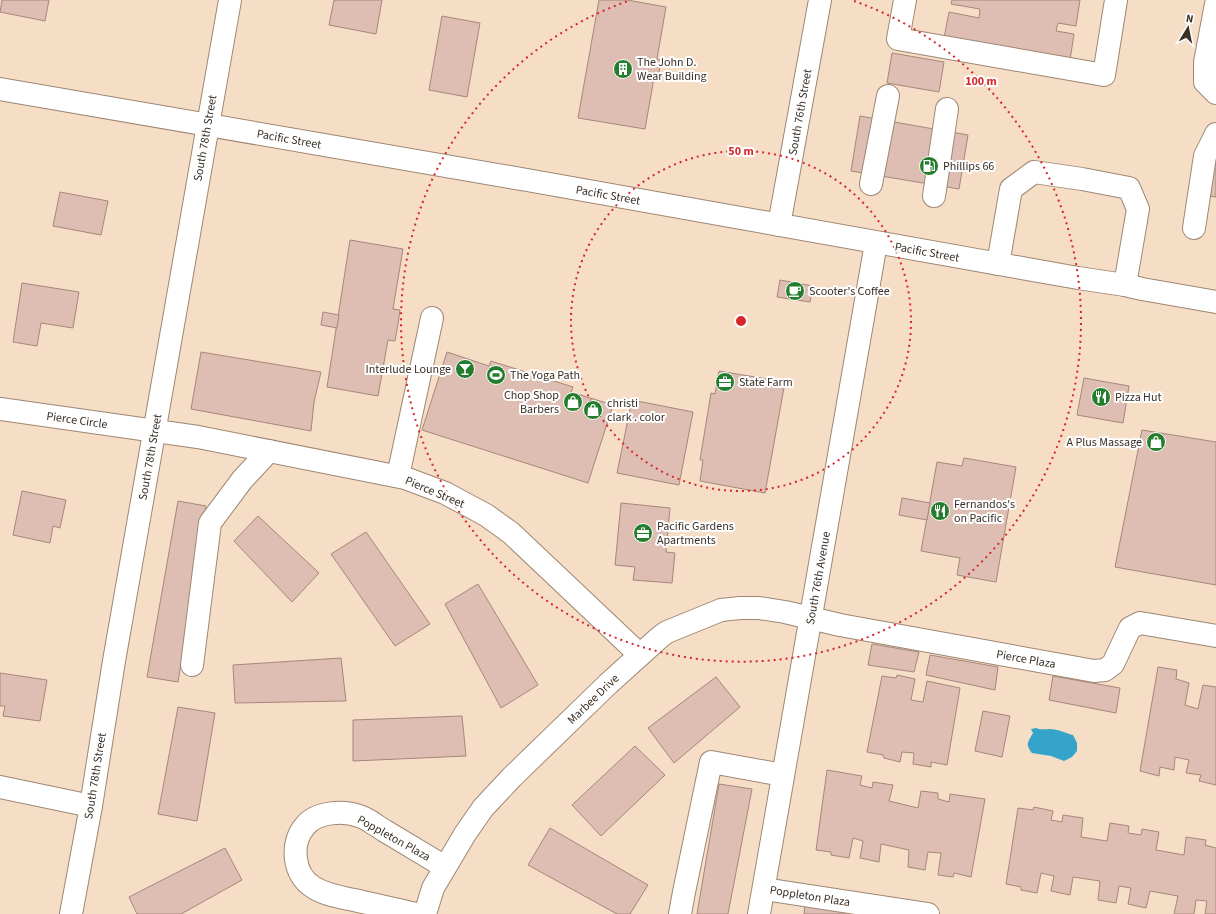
<svg xmlns="http://www.w3.org/2000/svg" width="1216" height="914" font-family="'Source Sans 3',sans-serif">
  <style>
    .water { fill: #34a5c9 }
    .building { fill: #debdb2; stroke: #a6877c }
    .lines { fill: none; stroke-linecap: round; stroke-linejoin: round }
    .minor-casing { stroke: #9e8772; stroke-width: 24 }
    .major-casing { stroke: #9e8772; stroke-width: 24 }
    .minor { stroke: #fff; stroke-width: 22 }
    .major { stroke: #fff; stroke-width: 22 }
    .ring { fill: none; stroke: #d62828; stroke-width: 2; stroke-dasharray: 2 4 }
    .labels { text-anchor: middle; stroke-width: 4; stroke-linejoin: round; paint-order: stroke }
    .poi-label { font-size: 12px; fill: #393027; stroke: #fff; text-anchor: start }
    .street-label { font-size: 12px; fill: #393027; stroke: #fff }
    .centre { fill: #d62828; stroke: #fff; stroke-width: 2 }
    .ring-label { font-size: 12px; text-anchor: middle; font-weight: bold; fill: #d62828; stroke: #fff; stroke-width: 4; stroke-linejoin: round; paint-order: stroke }
  </style>
  <rect width="100%" height="100%" fill="#f5ddc6"/>
  <path class="water" d="M1036 728C1040 730 1044 729 1049 729 1058 729 1065 733 1073 735L1077 743V751L1072 757 1064 761 1051 756 1032 753C1025 744 1028 742 1033 733L1031 729Z"/>
  <g class="building">
    <path d="M2 0H49L45 21 0 12Z"/>
    <path d="M334 0H382L376 34 329 25Z"/>
    <path d="M599 0H627L666 7 657 59 661 60 658 79 654 78 645 129 578 118Z"/>
    <path d="M952 0H1080L1076 26 1058 23 1056 31 1074 34 1070 60 944 38 949 12 979 18 980 9 951 4Z"/>
    <path d="M442 16 480 23 467 97 429 90Z"/>
    <path d="M892 53 944 62 939 92 887 83Z"/>
    <path d="M860 116 968 135 959 189 851 171Z"/>
    <path d="M1213 164H1216V197L1207 196Z"/>
    <path d="M60 192 108 201 101 235 53 226Z"/>
    <path d="M350 240 403 249 393 309 400 310 398 324 395 341 388 340 378 396 327 387Z"/>
    <path d="M780 280 813 286 810 302 777 297Z"/>
    <path d="M22 283 79 292 73 328 41 323 37 346 13 342Z"/>
    <path d="M323 312 339 315 337 328 321 325Z"/>
    <path d="M201 352 321 372 314 402 311 431 191 409Z"/>
    <path d="M447 352 489 366 491 361 573 387 571 392 613 405 588 483 422 430Z"/>
    <path d="M719 371 785 382 765 493 700 481 703 460H700L711 393 715 394Z"/>
    <path d="M1084 378 1129 386 1123 423 1077 415Z"/>
    <path d="M632 400 693 412 679 485 617 473Z"/>
    <path d="M1142 430 1216 442V585L1115 567Z"/>
    <path d="M964 458 1016 467 996 582 957 575 960 558 921 551 937 462 962 466Z"/>
    <path d="M22 491 66 500 60 528 53 526 50 543 13 535Z"/>
    <path d="M902 498 930 503 927 520 899 515Z"/>
    <path d="M178 501 206 506 178 682 147 677Z"/>
    <path d="M621 503 670 508 666 552 675 553 672 583 633 580 635 567 615 565Z"/>
    <path d="M258 516 319 573 292 602 234 541Z"/>
    <path d="M366 532 430 624 395 646 331 554Z"/>
    <path d="M478 584 538 685 501 708 445 604Z"/>
    <path d="M872 644 919 652 914 672 868 665Z"/>
    <path d="M930 655 998 667 995 690 926 675Z"/>
    <path d="M341 658 346 701 235 703 233 665Z"/>
    <path d="M1158 667 1177 670 1176 679 1189 683 1185 705 1198 709 1203 685 1216 687V785L1199 781 1201 775 1186 773 1189 760 1175 757 1174 770 1160 767 1159 776 1140 771Z"/>
    <path d="M0 673 47 680 40 721 3 716 5 706H0Z"/>
    <path d="M897 675 915 679 911 700 923 702 927 681 960 688 947 765 931 762V767L913 764 914 753 902 752 900 762 884 758 883 755 867 752 882 676 896 678Z"/>
    <path d="M1053 676 1120 688 1116 713 1049 700Z"/>
    <path d="M716 677 740 707 674 763 648 728Z"/>
    <path d="M178 707 215 713 197 821 158 814Z"/>
    <path d="M983 711 1010 716 1002 757 975 751Z"/>
    <path d="M462 716 466 756 353 761V720Z"/>
    <path d="M635 746 665 775 601 836 572 805Z"/>
    <path d="M827 770 862 776 860 785 872 788 873 782 893 785 889 801 918 808 921 791 938 793V799L949 802 950 794 985 799 971 877 954 873 953 877 938 875 941 853 928 852 925 870 908 867 909 850 881 844 879 862 860 858 863 841 853 838 849 858 831 855V852L816 850Z"/>
    <path d="M719 784 752 789 728 914H697Z"/>
    <path d="M1034 807 1053 811 1051 820 1062 822 1063 815 1083 818 1081 837 1107 841 1110 823 1129 826 1128 833 1141 835 1142 829 1159 832 1156 850 1184 855 1186 837 1206 840 1205 845 1216 848V914H1205L1207 901 1196 900 1194 914H1174L1178 896 1150 891 1146 908 1128 904 1131 888 1119 886 1116 903 1098 900 1100 881 1073 877 1070 895 1051 891 1054 876 1041 873 1037 893 1021 890V887L1006 884 1018 808 1033 810Z"/>
    <path d="M550 828 648 885 630 914H617L528 865Z"/>
    <path d="M225 848 242 880 181 914H137L129 897Z"/>
    <path d="M805 904 858 914H804Z"/>
  </g>
  <g class="lines">
    <defs>
      <g id="minor">
        <path d="M905 0 898 39 1104 75 1116 0"/>
        <path d="M1216 4 1205 62V82L1216 93"/>
        <path d="M871 184 888 96"/>
        <path d="M934 196 947 109"/>
        <path d="M779 225 820 0"/>
        <path d="M1194 228 1205 156 1216 134"/>
        <path d="M998 264 1011 189 1034 172 1082 179 1129 188 1138 209 1125 285"/>
        <path d="M0 409 198 437 405 478 445 493 486 515 511 533 640 655"/>
        <path d="M398 476 432 318"/>
        <path d="M192 665 210 523 242 480 269 451"/>
        <path d="M0 787 91 806"/>
        <path d="M764 889 928 914"/>
        <path d="M416 914C395 909 375 905 354 900 340 897 325 895 313 887 293 875 290 843 305 826 316 812 343 810 359 816 367 818 378 827 385 831 405 843 425 855 445 867"/>
        <path d="M425 914 433 888 465 834 483 808 512 777 608 684 660 637 667 632 721 610 740 608H759L785 612 840 625 1094 671 1105 670 1113 664 1130 628 1140 623 1216 636"/>
        <path d="M680 914 684 892 711 762 783 775"/>
        <path d="M759 914 876 243"/>
      </g>
      <g id="major">
        <path d="M0 89 527 180 1078 278 1125 285 1142 289 1216 302"/>
        <path d="M71 914 91 806 114 661 230 0"/>
      </g>
    </defs>
    <use href="#minor" class="minor-casing"/>
    <use href="#major" class="major-casing"/>
    <use href="#minor" class="minor"/>
    <use href="#major" class="major"/>
  </g>
  <g class="ring">
    <circle cx="741" cy="321" r="170"/>
    <path d="M854 1A340 340 0 1 1 628 1"/>
  </g>
  <defs>
    <symbol id="building-disc" viewBox="-11 -11 22 22"><circle r="9.5" fill="#237d2d" stroke="#fff"/><path d="M-4-6H4V6H1V3H-1V6H-4ZM-2.5-4.3h1.7v1.8h-1.7ZM.8-4.3h1.7v1.8H.8ZM-2.5-1h1.7V.8h-1.7ZM.8-1h1.7V.8H.8Z" fill="#fff"/></symbol>
    <symbol id="fuel-disc" viewBox="-11 -11 22 22"><circle r="9.5" fill="#237d2d" stroke="#fff"/><path d="M-5.5-6h7V0h2V4h1.3V-2.5L3-4.5l.8-.8L6-3V5H2.5V1h-1V6h-7ZM-4.2-4.7v3.2H.2V-4.7Z" fill="#fff"/></symbol>
    <symbol id="cafe-disc" viewBox="-11 -11 22 22"><circle r="9.5" fill="#237d2d" stroke="#fff"/><path d="M-5.5-4.5H6V0H3Q3 3.5 0 3.5H-2.5Q-5.5 3.5-5.5 0ZM3-3.2v2h1.7v-2ZM-6 4.5H4V6H-6Z" fill="#fff"/></symbol>
    <symbol id="bar-disc" viewBox="-11 -11 22 22"><circle r="9.5" fill="#237d2d" stroke="#fff"/><path d="M-6-5H6L.8 .8V4.5H3.5V6h-7V4.5H-.8V.8Z" fill="#fff"/></symbol>
    <symbol id="stadium-disc" viewBox="-11 -11 22 22"><circle r="9.5" fill="#237d2d" stroke="#fff"/><path d="M0-5a6.5 5 0 1 0 0 10a6.5 5 0 1 0 0-10ZM-3.5-1.8h7v3.6h-7Z" fill="#fff"/></symbol>
    <symbol id="office-disc" viewBox="-11 -11 22 22"><circle r="9.5" fill="#237d2d" stroke="#fff"/><path d="M-6-3h4V-5.5h4V-3h4V5H-6ZM-1-4.5V-3h2v-1.5ZM-6 0V1H6V0Z" fill="#fff"/></symbol>
    <symbol id="restaurant-disc" viewBox="-11 -11 22 22"><circle r="9.5" fill="#237d2d" stroke="#fff"/><path d="M-5-6h1v4h1v-4h1v4h1v-4h1v5L-1.5 .5V6h-2V.5L-5-1ZM5-6V6H3V1.5H1.5Q1.5-4 5-6Z" fill="#fff"/></symbol>
    <symbol id="shop-disc" viewBox="-11 -11 22 22"><circle r="9.5" fill="#237d2d" stroke="#fff"/><path d="M-5-2.5h2.3a2.7 3.5 0 0 1 5.4 0H5L5.5 6h-11ZM-1.5-2.5h3a1.5 2.3 0 0 0-3 0Z" fill="#fff"/></symbol>
  </defs>
  <g fill-rule="evenodd">
    <use href="#building-disc" x="612" y="58" width="22" height="22"/>
    <use href="#fuel-disc" x="918" y="155" width="22" height="22"/>
    <use href="#cafe-disc" x="784" y="280" width="22" height="22"/>
    <use href="#bar-disc" x="454" y="358" width="22" height="22"/>
    <use href="#stadium-disc" x="485" y="364" width="22" height="22"/>
    <use href="#office-disc" x="714" y="371" width="22" height="22"/>
    <use href="#restaurant-disc" x="1090" y="386" width="22" height="22"/>
    <use href="#shop-disc" x="562" y="391" width="22" height="22"/>
    <use href="#shop-disc" x="582" y="399" width="22" height="22"/>
    <use href="#shop-disc" x="1145" y="431" width="22" height="22"/>
    <use href="#restaurant-disc" x="929" y="500" width="22" height="22"/>
    <use href="#office-disc" x="632" y="522" width="22" height="22"/>
  </g>
  <g class="labels">
    <g class="poi-label">
      <text x="637" y="66">The John D.<tspan x="637" dy="14">Wear Building</tspan></text>
      <text x="943" y="170">Phillips 66</text>
      <text x="809" y="295">Scooter's Coffee</text>
      <text x="451" y="373" text-anchor="end">Interlude Lounge</text>
      <text x="510" y="379">The Yoga Path</text>
      <text x="739" y="386">State Farm</text>
      <text x="559" y="399" text-anchor="end">Chop Shop<tspan x="559" dy="14">Barbers</tspan></text>
      <text x="1115" y="401">Pizza Hut</text>
      <text x="607" y="407">christi<tspan x="607" dy="14">clark . color</tspan></text>
      <text x="1142" y="446" text-anchor="end">A Plus Massage</text>
      <text x="954" y="508">Fernandos's<tspan x="954" dy="14">on Pacific</tspan></text>
      <text x="657" y="530">Pacific Gardens<tspan x="657" dy="14">Apartments</tspan></text>
    </g>
    <g class="street-label">
      <text transform="translate(800 112) rotate(-80)" y="4">South 76th Street</text>
      <text transform="translate(205 138) rotate(-80)" y="4">South 78th Street</text>
      <text transform="translate(289 139) rotate(10)" y="4">Pacific Street</text>
      <text transform="translate(608 195) rotate(10)" y="4">Pacific Street</text>
      <text transform="translate(927 252) rotate(10)" y="4">Pacific Street</text>
      <text transform="translate(77 420) rotate(8)" y="4">Pierce Circle</text>
      <text transform="translate(150 457) rotate(-80)" y="4">South 78th Street</text>
      <text transform="translate(435 492) rotate(23)" y="4">Pierce Street</text>
      <text transform="translate(818 578) rotate(-80)" y="4">South 76th Avenue</text>
      <text transform="translate(1026 659) rotate(10)" y="4">Pierce Plaza</text>
      <text transform="translate(593 699) rotate(-44)" y="4">Marbee Drive</text>
      <text transform="translate(95 776) rotate(-81)" y="4">South 78th Street</text>
      <text transform="translate(394 838) rotate(29)" y="4">Poppleton Plaza</text>
      <text transform="translate(810 896) rotate(9)" y="4">Poppleton Plaza</text>
    </g>
  </g>
  <circle cx="741" cy="321" r="6" class="centre"/>
  <g class="ring-label">
    <text x="981" y="85">100 m</text>
    <text x="741" y="155">50 m</text>
  </g>
  <g transform="translate(1188 28) rotate(10)" stroke="#ffffff" stroke-width="3" paint-order="stroke">
  <path d="M0-3L7 15L0 10L-7 15Z" fill="#393027"/>
  <text y="-6" font-size="11" font-weight="bold" text-anchor="middle" fill="#393027">N</text>
  </g>
</svg>
